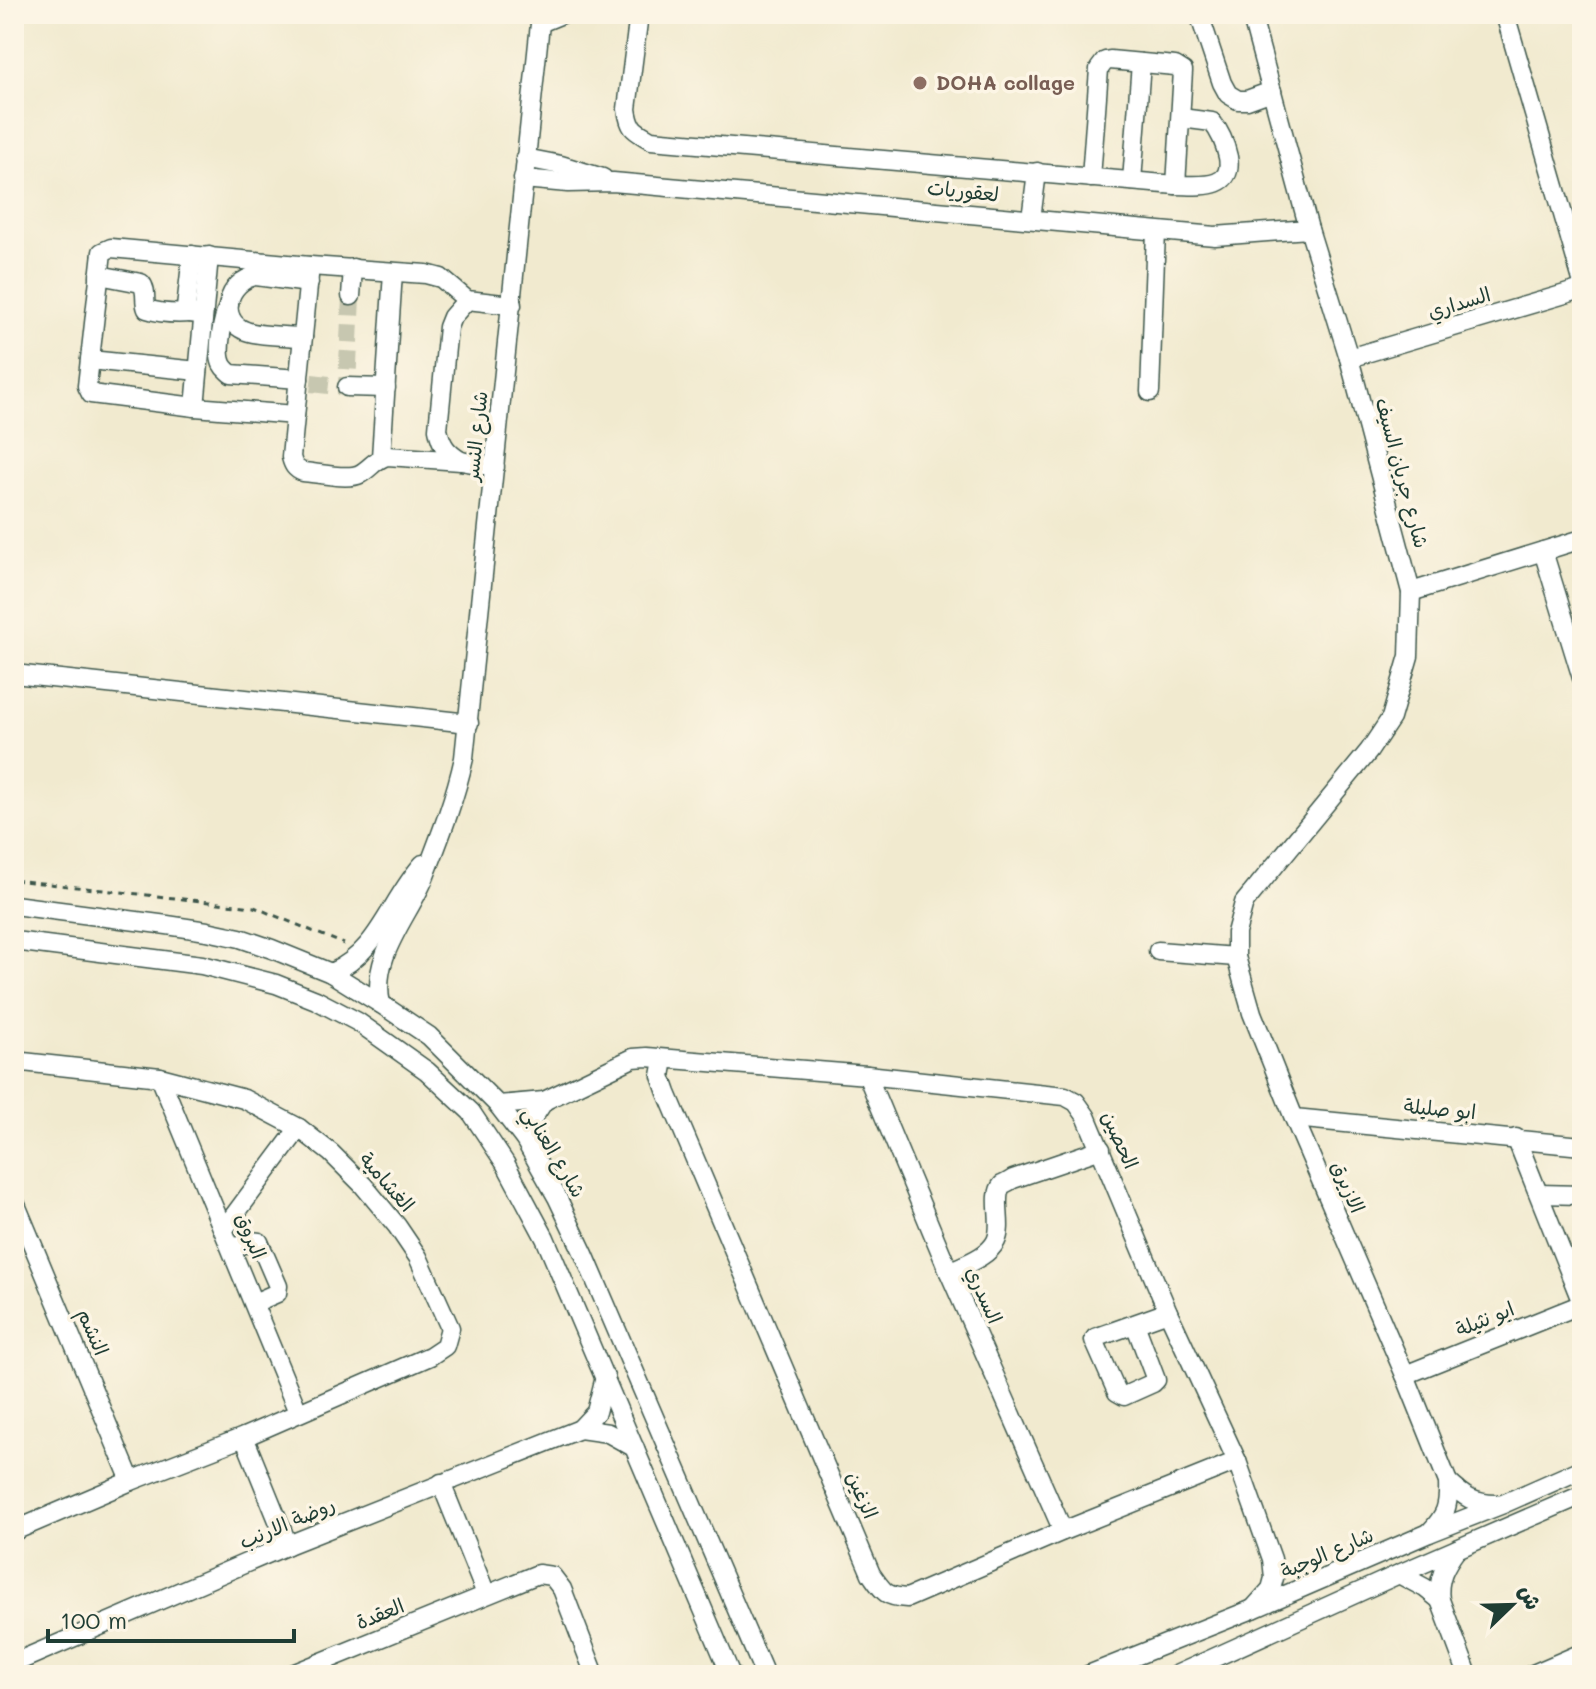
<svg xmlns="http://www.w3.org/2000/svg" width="1596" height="1689" font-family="Mali,'Playpen Sans Arabic',sans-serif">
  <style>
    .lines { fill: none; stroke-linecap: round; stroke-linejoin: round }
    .minor-tunnel { stroke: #c7c7b0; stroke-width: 18; stroke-dasharray: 18 9; stroke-linecap: butt }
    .minor-casing { stroke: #3e574b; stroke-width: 21 }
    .path { stroke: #3e574b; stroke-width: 3; stroke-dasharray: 6 6; stroke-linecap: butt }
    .minor { stroke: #fff; stroke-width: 18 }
    .education-dot { fill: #8d6e63; stroke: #fcf5e5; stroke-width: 3 }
    .labels { text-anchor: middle; stroke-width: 7; stroke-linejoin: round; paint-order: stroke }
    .education-label { font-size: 20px; font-weight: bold; fill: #785e54; stroke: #fcf5e5; text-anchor: start }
    .street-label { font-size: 20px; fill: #1f3d34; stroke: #fcf5e5 }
  </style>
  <rect width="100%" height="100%" fill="#fcf5e5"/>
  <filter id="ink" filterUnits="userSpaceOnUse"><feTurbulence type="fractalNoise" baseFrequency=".0125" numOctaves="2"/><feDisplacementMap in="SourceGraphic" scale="16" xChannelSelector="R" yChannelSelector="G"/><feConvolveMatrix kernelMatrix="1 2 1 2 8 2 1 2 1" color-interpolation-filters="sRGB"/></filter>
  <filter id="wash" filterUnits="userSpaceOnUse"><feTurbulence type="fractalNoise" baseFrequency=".006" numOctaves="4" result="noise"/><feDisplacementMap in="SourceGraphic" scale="32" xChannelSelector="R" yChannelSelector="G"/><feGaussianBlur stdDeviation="1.8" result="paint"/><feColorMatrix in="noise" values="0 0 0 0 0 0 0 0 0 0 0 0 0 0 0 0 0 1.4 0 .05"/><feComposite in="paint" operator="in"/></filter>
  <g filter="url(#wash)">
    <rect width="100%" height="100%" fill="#f1eacf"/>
  </g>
  <g filter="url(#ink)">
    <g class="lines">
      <path class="minor-tunnel" d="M311 383 347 387 351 296"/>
      <defs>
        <g id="minor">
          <path d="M639 14 627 109C630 130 634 130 651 140L1176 185C1198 185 1234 191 1228 157 1225 143 1221 133 1212 122L1181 118"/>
          <path d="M1199 14 1222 83 1228 94 1238 100H1247L1272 91"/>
          <path d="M1251 14 1309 229 1349 358 1411 592 1409 656 1391 718 1369 751 1244 903 1236 933V957L1252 1013 1294 1118 1405 1375 1448 1482C1449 1507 1446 1515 1429 1533"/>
          <path d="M1505 14 1582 280"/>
          <path d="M540 23 562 14"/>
          <path d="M525 158 561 165 603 178"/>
          <path d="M1091 178 1099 69 1105 61 1110 60 1175 66 1183 71 1176 185"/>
          <path d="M523 179 568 183 613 182 1215 236 1309 229"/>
          <path d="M1132 181 1141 63"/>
          <path d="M1031 219 1037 172"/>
          <path d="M192 255 186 308 190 313 199 314"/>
          <path d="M310 266 291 457C293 465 295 469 303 472 317 473 348 480 360 474 371 468 375 459 387 456L461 461 495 467"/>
          <path d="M99 275 141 283C148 291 143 300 147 309 162 314 175 314 190 313"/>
          <path d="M351 296 353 268"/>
          <path d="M229 304C223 318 216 350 222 364 225 370 227 370 231 374L299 379"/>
          <path d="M303 337C289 336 258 336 246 331 217 320 227 281 256 276L309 283"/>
          <path d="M1349 358 1582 289"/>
          <path d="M90 360 198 371"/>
          <path d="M347 387 386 388"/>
          <path d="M1150 392 1156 231"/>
          <path d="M195 407 209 256"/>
          <path d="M295 415 195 407 91 394 87 386 102 252 111 248 310 266 426 274 441 278 467 300 512 305"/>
          <path d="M381 457 393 272"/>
          <path d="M461 461C447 453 441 445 438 429L448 327 452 317 467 300"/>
          <path d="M1543 551 1582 678"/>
          <path d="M1411 592 1582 539"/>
          <path d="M14 674 469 723"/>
          <path d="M14 905 167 925 207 931 240 938 272 949 331 973 381 1004 429 1036 498 1105 525 1140 557 1197 584 1254 765 1675"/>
          <path d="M14 941 202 965 276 984 316 1000 358 1022 427 1071 471 1112 505 1163 545 1238 731 1675"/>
          <path d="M1158 951 1236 957"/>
          <path d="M331 973C380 951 389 902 423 864"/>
          <path d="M381 1004C370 956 408 918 425 876 440 837 455 799 464 758L541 14"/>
          <path d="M664 1060 661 1076 667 1093 871 1574C883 1591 885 1597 907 1598L1063 1531 1237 1461"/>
          <path d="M14 1061 160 1077 244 1099 299 1128 331 1153 363 1185 397 1226 418 1257 450 1328 445 1346 430 1356 244 1437 131 1481 14 1531"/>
          <path d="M867 1075 949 1272 1063 1531"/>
          <path d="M160 1077 298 1412"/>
          <path d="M498 1105 544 1101 633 1058 647 1057 867 1075 1065 1096 1076 1102 1086 1116 1168 1312 1237 1461 1272 1559 1274 1578 1271 1589 1253 1609"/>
          <path d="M1294 1118 1582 1146"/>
          <path d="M1516 1138 1582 1303"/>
          <path d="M525 1140 531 1121 544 1101"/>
          <path d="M1539 1194 1582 1195"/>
          <path d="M14 1200 131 1481"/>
          <path d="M224 1229 299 1128"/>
          <path d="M232 1249 251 1241 259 1242 278 1286 277 1293 254 1303"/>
          <path d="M949 1272C965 1264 988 1257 996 1241 1004 1225 992 1197 1002 1185 1003 1185 1013 1179 1013 1179L1101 1149"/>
          <path d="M1135 1324 1156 1380 1153 1383 1124 1396 1117 1392 1094 1340 1095 1338 1168 1312"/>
          <path d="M1405 1375 1582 1304"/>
          <path d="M580 1429 608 1433 635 1448"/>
          <path d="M244 1437 288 1545"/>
          <path d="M1448 1482C1464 1497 1474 1504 1496 1504"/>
          <path d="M441 1483 486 1594"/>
          <path d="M1457 1549C1445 1565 1437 1579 1440 1600L1468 1675"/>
          <path d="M1399 1574 1425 1588 1440 1600"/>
          <path d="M14 1663 288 1545 580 1429 596 1412 605 1377"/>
          <path d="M290 1675 538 1574 552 1576 562 1589 595 1675"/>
          <path d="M1088 1675 1253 1609 1429 1533 1503 1504 1582 1469"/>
          <path d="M1176 1675 1399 1574 1582 1495"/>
          <path d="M1531 1675 1582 1653"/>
        </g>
      </defs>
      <use href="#minor" class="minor-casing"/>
      <path class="path" d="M14 880 254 907 344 944"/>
      <use href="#minor" class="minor"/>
    </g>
  </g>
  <circle class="education-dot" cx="920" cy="83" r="8"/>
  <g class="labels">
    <g class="education-label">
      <text x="936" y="90">DOHA collage</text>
    </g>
    <g class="street-label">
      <text transform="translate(963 191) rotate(6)" y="7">لعقوريات</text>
      <text transform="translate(1459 303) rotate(-17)" y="7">السداري</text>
      <text transform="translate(476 436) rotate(-84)" y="7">شارع النسر</text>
      <text transform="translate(1402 473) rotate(75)" y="7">شارع جريان السيف</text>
      <text transform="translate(1440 1109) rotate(5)" y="7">ابو صليلة</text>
      <text transform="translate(1120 1140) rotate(66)" y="7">الحصين</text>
      <text transform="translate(554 1152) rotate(59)" y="7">شارع العنابي</text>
      <text transform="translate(387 1182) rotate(49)" y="7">الغشامية</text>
      <text transform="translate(1348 1187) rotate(67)" y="7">الازيرق</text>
      <text transform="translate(251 1236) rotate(68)" y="7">البروق</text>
      <text transform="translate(984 1295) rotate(66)" y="7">السدري</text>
      <text transform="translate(1485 1319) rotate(-22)" y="7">ابو نثيلة</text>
      <text transform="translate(93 1332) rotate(67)" y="7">النشم</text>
      <text transform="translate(862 1495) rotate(67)" y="7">الزغين</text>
      <text transform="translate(287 1523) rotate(-23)" y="7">روضة الارنب</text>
      <text transform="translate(1327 1553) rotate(-23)" y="7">شارع الوجبة</text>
      <text transform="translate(380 1614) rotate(-22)" y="7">العقدة</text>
    </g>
  </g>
  <rect width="1596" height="1689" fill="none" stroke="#fcf5e5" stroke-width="48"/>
  <g transform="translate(1512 1605) rotate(67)" stroke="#fcf5e5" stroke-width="6" paint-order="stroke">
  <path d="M0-6L14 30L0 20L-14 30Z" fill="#1f3d34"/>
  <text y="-12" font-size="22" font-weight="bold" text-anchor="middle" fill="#1f3d34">ش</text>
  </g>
  <path d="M48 1629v12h246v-12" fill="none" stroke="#1f3d34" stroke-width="4"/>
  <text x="60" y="1629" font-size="24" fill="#1f3d34" stroke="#fcf5e5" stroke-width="6" paint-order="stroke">100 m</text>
</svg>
